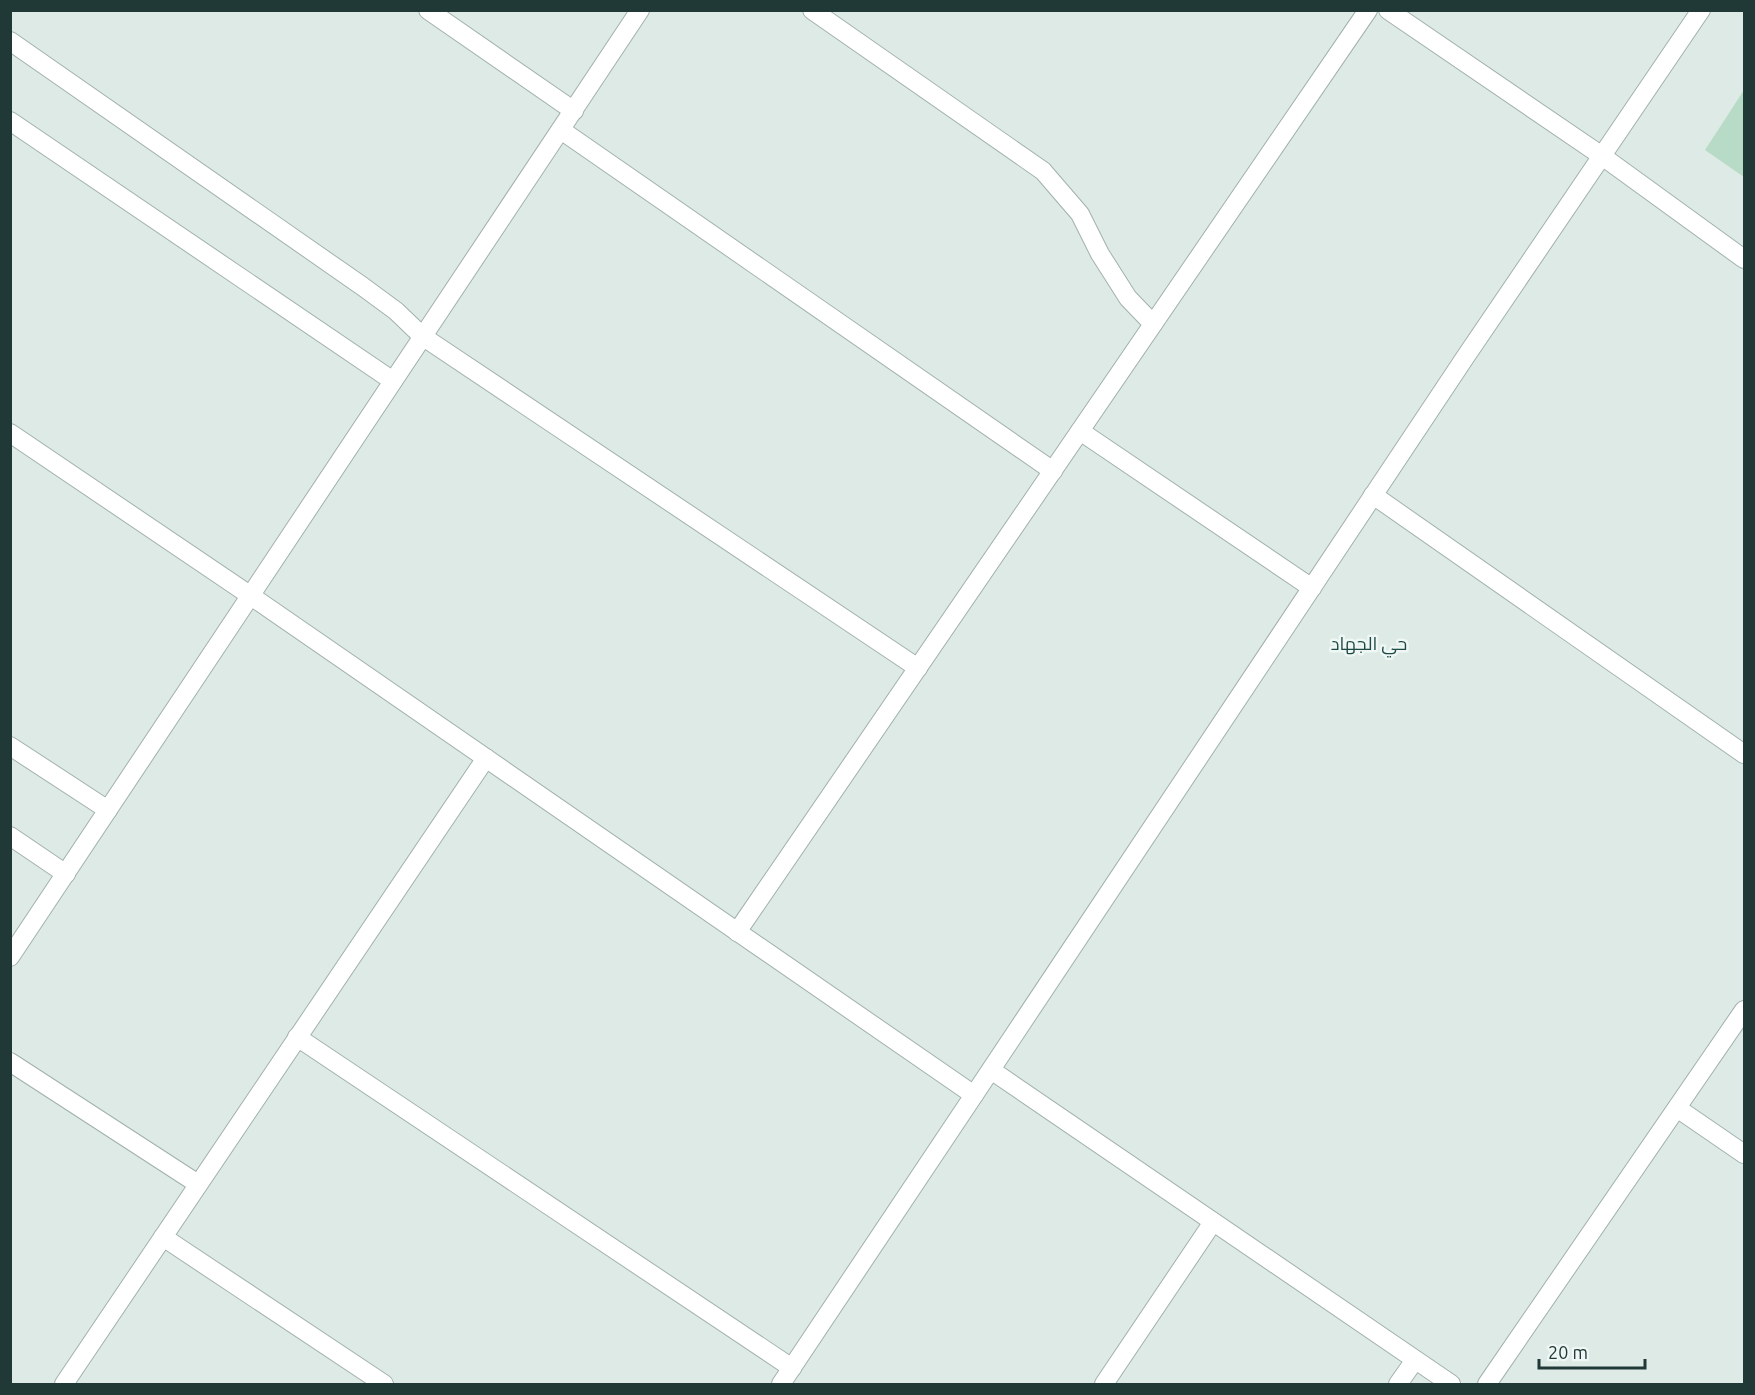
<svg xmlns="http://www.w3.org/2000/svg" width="1755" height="1395" font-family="Ubuntu,Cairo,sans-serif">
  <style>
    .grass { fill: #b7dbc6 }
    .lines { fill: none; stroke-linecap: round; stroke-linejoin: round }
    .minor-casing { stroke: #a1b1ae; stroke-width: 20 }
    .tertiary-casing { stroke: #a1b1ae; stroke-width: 20 }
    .minor { stroke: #fff; stroke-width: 18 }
    .tertiary { stroke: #fff; stroke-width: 18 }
    .labels { text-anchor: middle; stroke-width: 5; stroke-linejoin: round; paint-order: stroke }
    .neighbourhood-label { font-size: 18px; fill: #1d4a45; stroke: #eff7f4 }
  </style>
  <rect width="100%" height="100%" fill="#deeae6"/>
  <path class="grass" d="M1744 90V177L1705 150Z"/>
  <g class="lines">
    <defs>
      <g id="minor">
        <path d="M428 10 574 111"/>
        <path d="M812 10 1043 171 1080 214 1100 254 1128 298 1153 324"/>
        <path d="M10 41 362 286 396 311 422 336 918 668"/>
        <path d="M10 121 393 381"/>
        <path d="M561 130 1053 471"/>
        <path d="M1602 156 1744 259"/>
        <path d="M1080 431 1312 588"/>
        <path d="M10 433 251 596"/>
        <path d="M1373 495 1744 754"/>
        <path d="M10 746 108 810"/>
        <path d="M10 836 66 874"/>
        <path d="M737 932 1368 10"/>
        <path d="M297 1037 792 1368"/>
        <path d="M10 1062 198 1184"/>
        <path d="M991 1070 1451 1384"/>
        <path d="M1677 1108 1744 1154"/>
        <path d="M163 1237 384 1384"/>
        <path d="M64 1384 486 758"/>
        <path d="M781 1384 974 1095"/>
        <path d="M1104 1384 1213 1222"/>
        <path d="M1398 1384 1415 1360"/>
        <path d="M1487 1384 1744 1010"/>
      </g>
      <g id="tertiary">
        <path d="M1388 10 1602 156"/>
        <path d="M251 596 974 1095 1466 356 1701 10"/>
        <path d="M10 957 640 10"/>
      </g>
    </defs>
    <use href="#minor" class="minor-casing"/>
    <use href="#tertiary" class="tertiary-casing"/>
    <use href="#minor" class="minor"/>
    <use href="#tertiary" class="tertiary"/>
  </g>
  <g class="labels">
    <g class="neighbourhood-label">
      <text x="1369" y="650">حي الجهاد</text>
    </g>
  </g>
  <rect width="1755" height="1395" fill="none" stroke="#203936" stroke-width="24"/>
  <path d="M1539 1359v9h106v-9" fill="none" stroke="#203936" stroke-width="3"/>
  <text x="1548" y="1359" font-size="18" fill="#203936" stroke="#eff7f4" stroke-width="4.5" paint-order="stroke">20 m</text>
</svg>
